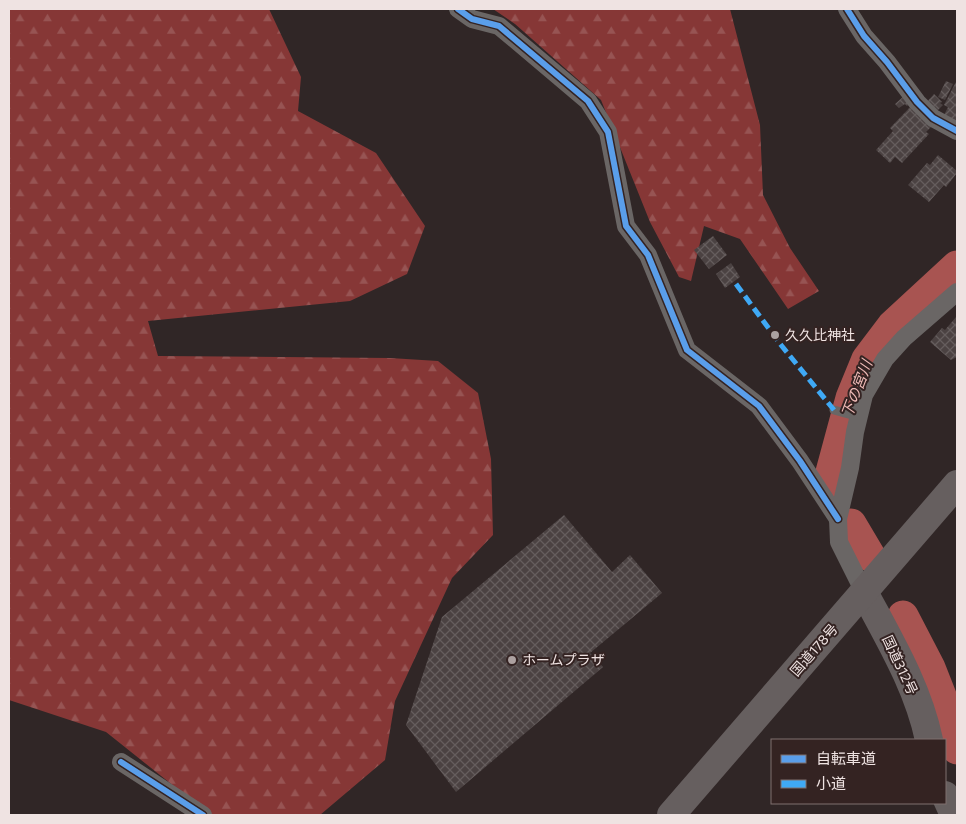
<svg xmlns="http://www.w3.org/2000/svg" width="966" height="824" font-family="Commissioner,'Noto Sans JP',sans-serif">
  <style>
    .forest { fill: url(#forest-firs) }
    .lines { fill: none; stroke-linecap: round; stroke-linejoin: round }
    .river { stroke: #a85451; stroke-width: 31 }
    .building { fill: url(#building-cross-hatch) }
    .service { stroke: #6a6665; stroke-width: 9 }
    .minor { stroke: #6a6665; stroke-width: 18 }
    .trunk { stroke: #665f5f; stroke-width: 28 }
    .quiet { stroke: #3fa9f5; stroke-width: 5; stroke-dasharray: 10 5; stroke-linecap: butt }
    .cycleway-casing { stroke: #342322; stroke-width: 9 }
    .cycleway { stroke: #5a9eea; stroke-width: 6 }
    .poi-dot { fill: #aca1a0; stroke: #342322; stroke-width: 2 }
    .labels { text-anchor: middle; stroke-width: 4; stroke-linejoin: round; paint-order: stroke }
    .poi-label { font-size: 14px; fill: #efe3e2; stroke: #342322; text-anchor: start }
    .street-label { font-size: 14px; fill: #efe3e2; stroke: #342322 }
    .water-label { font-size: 15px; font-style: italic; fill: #efbbb7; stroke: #342322 }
  </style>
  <defs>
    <pattern id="forest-firs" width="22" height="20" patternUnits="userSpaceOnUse" patternTransform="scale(1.25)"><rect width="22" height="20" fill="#863736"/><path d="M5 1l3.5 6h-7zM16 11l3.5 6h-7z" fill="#975453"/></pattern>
    <pattern id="building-cross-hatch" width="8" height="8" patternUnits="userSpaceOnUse" patternTransform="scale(1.25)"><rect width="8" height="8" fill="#4b4242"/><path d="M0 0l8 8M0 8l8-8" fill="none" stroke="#655d5d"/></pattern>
  </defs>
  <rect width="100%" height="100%" fill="#302626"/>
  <!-- forest -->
  <g class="forest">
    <polygon points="9,9 269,9 301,77 298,111 376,153 425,226 407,274 350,301 148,321 158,356 390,358 438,361 478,393 491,459 493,535 452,578 395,701 385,760 320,815 210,815 106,732 9,700"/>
    <polygon points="493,9 730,9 760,125 763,195 790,248 819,291 788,309 740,239 704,226 691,281 679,277 650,222 601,100 515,24"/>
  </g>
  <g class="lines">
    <!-- river -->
    <g class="river">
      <polyline points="830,485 831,472 851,398 867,359 892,326 957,266"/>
      <polyline points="851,524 870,556"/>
      <polyline points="903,616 930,668 943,701 957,749"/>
    </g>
  </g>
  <!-- building -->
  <g class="building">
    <polygon points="957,80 957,124 943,117 948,107 944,105"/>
    <polygon points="946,81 953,84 945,100 938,97"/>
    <polygon points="934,94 942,102 940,103 943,105 935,113 925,104"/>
    <polygon points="905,95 912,102 907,106 905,104 899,108 895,104"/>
    <polygon points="913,104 934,124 926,132 929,134 902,163 895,157 890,163 876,150 893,131 890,128"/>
    <polygon points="938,155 957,171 957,173 946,187 944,185 929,202 908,185 927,163 930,165"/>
    <polygon points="713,236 727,255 709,269 694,250"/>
    <polygon points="731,263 740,277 725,288 716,274"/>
    <polygon points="956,317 957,357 951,360 930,342 942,328 945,330"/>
    <polygon points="564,515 612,572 630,555 662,593 590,653 603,667 456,792 406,725 442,617"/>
  </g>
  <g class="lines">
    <!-- service -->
    <polyline class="service" points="834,410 859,417"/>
    <!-- minor -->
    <g class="minor">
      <polyline points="458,9 472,19 499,26 588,101 608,132 626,226 648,255 687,350 759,406 800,461 838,519"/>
      <polyline points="847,9 864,36 887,62 917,102 933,118 957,131"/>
      <polyline points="864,592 839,542 838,519 850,468 855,432 864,395 885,359 904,338 957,292"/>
      <polyline points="121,762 203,815"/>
    </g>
    <!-- trunk -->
    <g class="trunk">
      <path d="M864 592C889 639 918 687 929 740"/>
      <polyline points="945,795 954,815"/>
      <polyline points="671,815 957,484"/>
    </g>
    <!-- quiet -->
    <polyline class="quiet" points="736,284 781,345 834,410"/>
    <defs>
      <g id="cycleway">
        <polyline points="458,9 472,19 499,26 588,101 608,132 626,226 648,255 687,350 759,406 800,461 838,519"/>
        <polyline points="847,9 864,36 887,62 917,102 933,118 957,131"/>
        <polyline points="121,762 203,815"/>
      </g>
    </defs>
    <!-- cycleway casing -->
    <use href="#cycleway" class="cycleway-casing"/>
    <!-- cycleway -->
    <use href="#cycleway" class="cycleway"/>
  </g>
  <!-- markers -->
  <g class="poi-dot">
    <circle cx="775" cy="335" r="5"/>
    <circle cx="512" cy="660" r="5"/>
  </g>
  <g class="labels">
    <!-- poi labels -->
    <g class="poi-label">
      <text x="785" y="340">久久比神社</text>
      <text x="522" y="665">ホームプラザ</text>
    </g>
    <!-- street labels -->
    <g class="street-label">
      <text transform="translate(814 650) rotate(-49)" y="5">国道178号</text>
      <text transform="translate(900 665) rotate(65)" y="5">国道312号</text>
    </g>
    <!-- water labels -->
    <g class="water-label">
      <text transform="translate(857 389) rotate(-69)" y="5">下の宮川</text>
    </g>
  </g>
  <!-- border -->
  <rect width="966" height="824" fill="none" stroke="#efe3e2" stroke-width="20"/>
  <!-- legend -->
  <rect x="771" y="739" width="175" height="65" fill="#342322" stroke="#7f706f"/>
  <rect x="781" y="755" width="25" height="8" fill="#5a9eea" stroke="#7f706f"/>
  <text x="816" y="764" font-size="15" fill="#efe3e2">自転車道</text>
  <rect x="781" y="780" width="25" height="8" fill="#3fa9f5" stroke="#7f706f"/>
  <text x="816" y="789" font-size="15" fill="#efe3e2">小道</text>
</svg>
